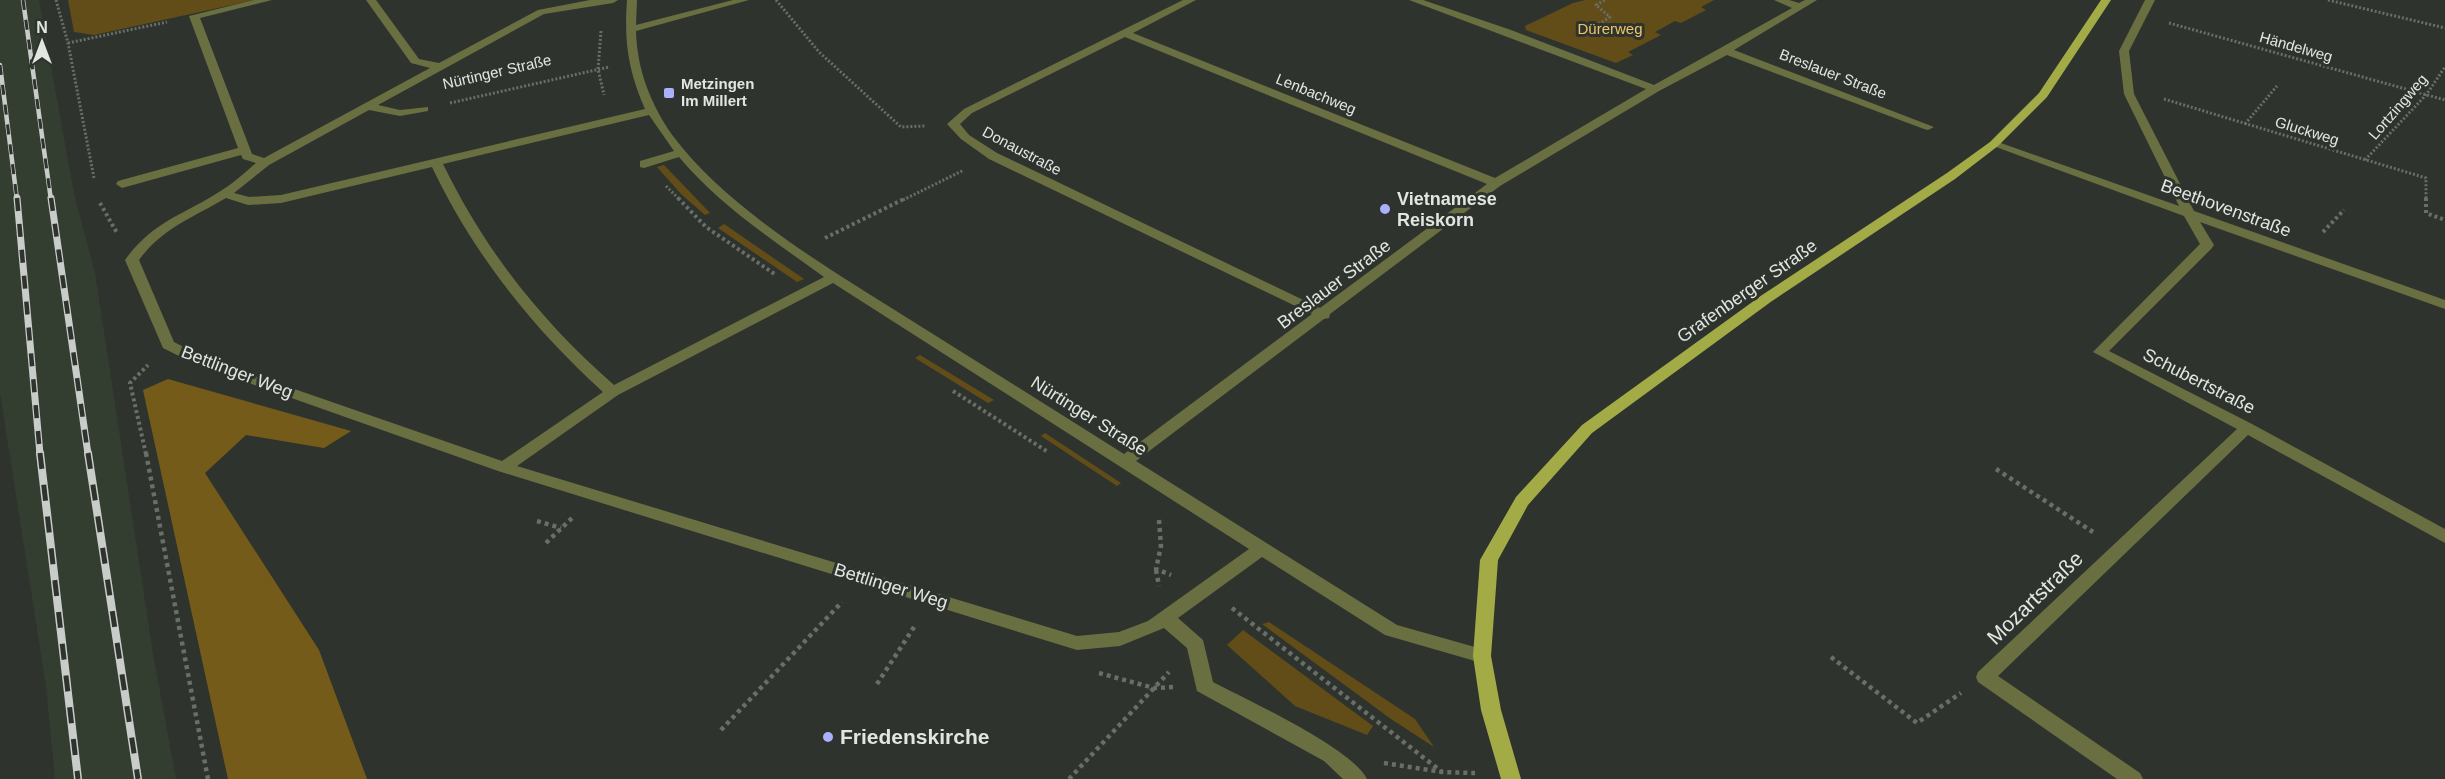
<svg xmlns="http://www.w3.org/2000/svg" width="2445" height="779" font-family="Arial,sans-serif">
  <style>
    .built { fill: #333e31 }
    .green { fill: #624d19 }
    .forest { fill: #755b1a }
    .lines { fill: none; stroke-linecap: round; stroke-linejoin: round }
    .path-far2 { stroke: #686e68; stroke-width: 3; stroke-dasharray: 2 2; stroke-linecap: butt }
    .path-far1 { stroke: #686e68; stroke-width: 4; stroke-dasharray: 3 3; stroke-linecap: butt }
    .path { stroke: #686e68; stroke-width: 4.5; stroke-dasharray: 4 4; stroke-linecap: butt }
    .minor { fill: #6a6f42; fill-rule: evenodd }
    .major { fill: #a3ab46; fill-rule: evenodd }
    .rail-far2-casing { stroke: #c9cdc9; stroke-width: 4.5 }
    .rail-far1-casing { stroke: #c9cdc9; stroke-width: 7 }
    .rail-casing { stroke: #c9cdc9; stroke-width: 8 }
    .rail-far2 { stroke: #2e342d; stroke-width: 3; stroke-dasharray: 10; stroke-linecap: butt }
    .rail-far1 { stroke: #2e342d; stroke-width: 4.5; stroke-dasharray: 13; stroke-linecap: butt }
    .rail { stroke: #2e342d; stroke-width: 5; stroke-dasharray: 16; stroke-linecap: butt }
    .poi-dot { fill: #aab0fb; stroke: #2e342d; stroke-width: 2 }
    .labels { text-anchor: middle; stroke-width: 6; stroke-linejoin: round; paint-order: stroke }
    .far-park-label { font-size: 15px; fill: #edc56c; stroke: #2e342d }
    .far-street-label { font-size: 15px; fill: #e2e6e2; stroke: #2e342d }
    .far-poi-label { font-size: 15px; font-weight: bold; fill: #e2e6e2; stroke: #2e342d; text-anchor: start }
    .poi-label { font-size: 18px; font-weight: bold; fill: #e2e6e2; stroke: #2e342d; text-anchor: start }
    .street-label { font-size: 18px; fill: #e2e6e2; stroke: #2e342d }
    .near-street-label { font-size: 21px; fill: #e2e6e2; stroke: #2e342d }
    .near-poi-label { font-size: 21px; font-weight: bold; fill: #e2e6e2; stroke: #2e342d; text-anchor: start }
  </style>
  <rect width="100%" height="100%" fill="#2e342d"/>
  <!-- built -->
  <polygon class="built" points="0,0 39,0 74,194 95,273 153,654 176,779 55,779 46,686 0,393"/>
  <!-- green -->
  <g class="green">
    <polygon points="68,0 255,0 94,35 74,32"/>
    <polygon points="1585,0 1714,0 1701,7 1706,10 1681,23 1675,21 1655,32 1661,35 1628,52 1633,55 1616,63 1526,30 1525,26 1573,3"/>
    <polygon points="664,165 710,213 705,215 681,194 657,167"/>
    <polygon points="724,224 804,279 797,282 718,228"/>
    <polygon points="920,355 994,400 988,403 915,358"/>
    <polygon points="1045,433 1121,483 1117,486 1041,436"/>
    <polygon points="1269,622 1415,719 1434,747 1391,719 1262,624"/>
    <polygon points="1243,630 1373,726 1367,735 1295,706 1227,645"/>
  </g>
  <!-- forest -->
  <polygon class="forest" points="168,379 351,431 324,448 246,435 205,473 319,650 367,779 228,779 143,390"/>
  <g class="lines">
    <!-- path-far2 -->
    <g class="path-far2">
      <polyline points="56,0 68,43 94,178"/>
      <polyline points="776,0 819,52 901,127 925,126"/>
      <polyline points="2328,0 2445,28"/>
      <polyline points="2169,23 2445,100"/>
      <polyline points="601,31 598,69 604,95"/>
      <polyline points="1585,33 1610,17 1596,5 1605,0"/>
      <polyline points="68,43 167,22"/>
      <polyline points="2164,99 2426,178 2426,200"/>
      <polyline points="450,103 609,67"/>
      <polyline points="2245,124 2277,86"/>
      <polyline points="2365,160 2426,95 2445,67"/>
      <polyline points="666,186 680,200"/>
      <polyline points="903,200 964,170"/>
    </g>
    <!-- path-far1 -->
    <g class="path-far1">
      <polyline points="678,198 706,227 776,275"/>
      <polyline points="2426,198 2426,213 2445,220"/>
      <polyline points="100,203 117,233"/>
      <polyline points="2323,232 2344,210"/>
      <polyline points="825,238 906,198"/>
      <polyline points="953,391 1048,452"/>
      <polyline points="146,454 130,383 148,365"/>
    </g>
    <!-- path -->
    <g class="path">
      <polyline points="146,453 208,779"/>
      <polyline points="1996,469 2093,532"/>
      <polyline points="1159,520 1161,546 1156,569 1171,575"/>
      <polyline points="537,521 561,528"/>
      <polyline points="546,543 573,517"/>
      <polyline points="1156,570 1159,586"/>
      <polyline points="1232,608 1442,772"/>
      <polyline points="1831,657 1917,723 1961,693"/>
      <polyline points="1099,673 1154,688 1173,687"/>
      <polyline points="877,684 916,624"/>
      <polyline points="721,730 842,602"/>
      <polyline points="1384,763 1442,772 1475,773"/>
      <polyline points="1069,779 1169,672"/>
    </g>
    <!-- minor -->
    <g class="minor">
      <path d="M254 0H272L200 18 252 154 264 158 430 68 411 63 366 0H376L419 59 439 63 538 10 590 0H618L613 3 544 14 378 105 400 110 428 107V111L400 116 369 110 269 165 234 193 249 197 281 195 645 109C628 70 624 42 627 0H637L636 25 733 0H749L636 31C637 70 651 105 673 136 727 208 826 267 901 314 976 361 1050 407 1124 454L1312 314 989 159 961 139 947 124 964 109 1183 0H1196L1133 33 1495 178 1646 89 1409 0H1423L1511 30 1654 85 1792 8 1774 0H1789L1799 3 1805 0H1817L1734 50 1934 127 1928 130 1924 129 1727 55 1659 91 1500 186 1330 314 1329 318 1324 319 1136 461 1397 625 1489 651 1491 656 1489 661 1482 663 1385 635 1262 557 1178 618 1203 640 1213 682C1247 700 1352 748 1367 779H1343L1324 761 1197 691 1187 648 1164 628 1120 646 1077 650 498 471 195 364 163 348 125 260C152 222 183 215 219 192 233 184 244 173 256 163L243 159 241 155 122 188 116 184 118 181 238 148 189 16ZM1125 37 1487 184 1320 308 997 153 969 135 960 124 972 113ZM649 115 674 151 640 161V167L644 168 679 157C719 205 773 240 824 277L614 385C541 321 486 252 443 164ZM432 167C474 255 532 327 603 392L502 461 205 358 174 342 139 260C161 229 194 217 226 198L248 205 281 203ZM833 283 1249 549 1148 621 1119 632 1077 636 517 466 618 395Z"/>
      <polygon points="2145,0 2155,0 2129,51 2134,94 2194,211 2445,300 2445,309 2200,222 2214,245 2212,248 2109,351 2252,424 2445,529 2445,543 2248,435 1998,676 2140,773 2143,779 2117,779 1978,682 1976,677 1978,672 2237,429 2093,352 2200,244 2184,216 1988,144 1990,142 1998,142 2179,206 2124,94 2119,51"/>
    </g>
    <!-- major -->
    <polygon class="major" points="2101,0 2111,0 2047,97 1998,146 1955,179 1772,301 1592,433 1528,505 1498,560 1491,656 1501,710 1521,779 1501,779 1481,710 1473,656 1480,560 1516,497 1582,425 1762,295 1947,173 1990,142 2039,93"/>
    <defs>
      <g id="rail-far2">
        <polyline points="23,0 51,200"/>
        <polyline points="0,65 17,200"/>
      </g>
      <g id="rail-far1">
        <polyline points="17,198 40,454"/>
        <polyline points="51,198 88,454"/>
      </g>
      <g id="rail">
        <polyline points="40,453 78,779"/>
        <polyline points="88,453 138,779"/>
      </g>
    </defs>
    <!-- rail-far2 casing -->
    <use href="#rail-far2" class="rail-far2-casing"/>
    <!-- rail-far1 casing -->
    <use href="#rail-far1" class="rail-far1-casing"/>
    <!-- rail casing -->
    <use href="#rail" class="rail-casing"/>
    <!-- rail-far2 -->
    <use href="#rail-far2" class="rail-far2"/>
    <!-- rail-far1 -->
    <use href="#rail-far1" class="rail-far1"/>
    <!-- rail -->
    <use href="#rail" class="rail"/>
  </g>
  <!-- markers -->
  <g class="poi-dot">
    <rect x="663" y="87" width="12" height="12" rx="3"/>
    <circle cx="1385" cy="209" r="6"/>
    <circle cx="828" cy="737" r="6"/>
  </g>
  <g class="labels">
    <!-- far-park labels -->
    <g class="far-park-label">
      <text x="1610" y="34">Dürerweg</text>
    </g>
    <!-- far-street labels -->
    <g class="far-street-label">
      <text transform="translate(2296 47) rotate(16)" y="5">Händelweg</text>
      <text transform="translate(497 72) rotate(-13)" y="5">Nürtinger Straße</text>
      <text transform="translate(1833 74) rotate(21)" y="5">Breslauer Straße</text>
      <text transform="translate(1316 94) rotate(22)" y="5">Lenbachweg</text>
      <text transform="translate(2398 107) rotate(-49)" y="5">Lortzingweg</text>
      <text transform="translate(2307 131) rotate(17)" y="5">Gluckweg</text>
      <text transform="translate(1022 151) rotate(28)" y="5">Donaustraße</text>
    </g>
    <!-- far-poi labels -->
    <g class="far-poi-label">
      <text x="681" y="89">Metzingen<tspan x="681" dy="17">Im Millert</tspan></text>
    </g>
    <!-- poi labels -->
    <g class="poi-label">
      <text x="1397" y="205">Vietnamese<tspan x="1397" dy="21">Reiskorn</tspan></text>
    </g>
    <!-- street labels -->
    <g class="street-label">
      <text transform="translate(2226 208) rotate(20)" y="6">Beethovenstraße</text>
      <text transform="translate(1334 284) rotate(-37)" y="6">Breslauer Straße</text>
      <text transform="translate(1747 291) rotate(-35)" y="6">Grafenberger Straße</text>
      <text transform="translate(237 372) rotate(21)" y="6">Bettlinger Weg</text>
      <text transform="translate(2199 381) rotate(27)" y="6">Schubertstraße</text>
      <text transform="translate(1089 416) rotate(32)" y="6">Nürtinger Straße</text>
      <text transform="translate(891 586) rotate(17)" y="6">Bettlinger Weg</text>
    </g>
    <!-- near-street labels -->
    <g class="near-street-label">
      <text transform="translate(2035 598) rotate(-44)" y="7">Mozartstraße</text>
    </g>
    <!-- near-poi labels -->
    <g class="near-poi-label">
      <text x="840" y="744">Friedenskirche</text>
    </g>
  </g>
  <!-- north arrow -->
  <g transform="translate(42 42)" stroke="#2e342d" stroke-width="4.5" paint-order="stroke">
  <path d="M0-4.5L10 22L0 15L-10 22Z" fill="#e2e6e2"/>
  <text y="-9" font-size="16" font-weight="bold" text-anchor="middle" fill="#e2e6e2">N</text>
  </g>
</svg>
